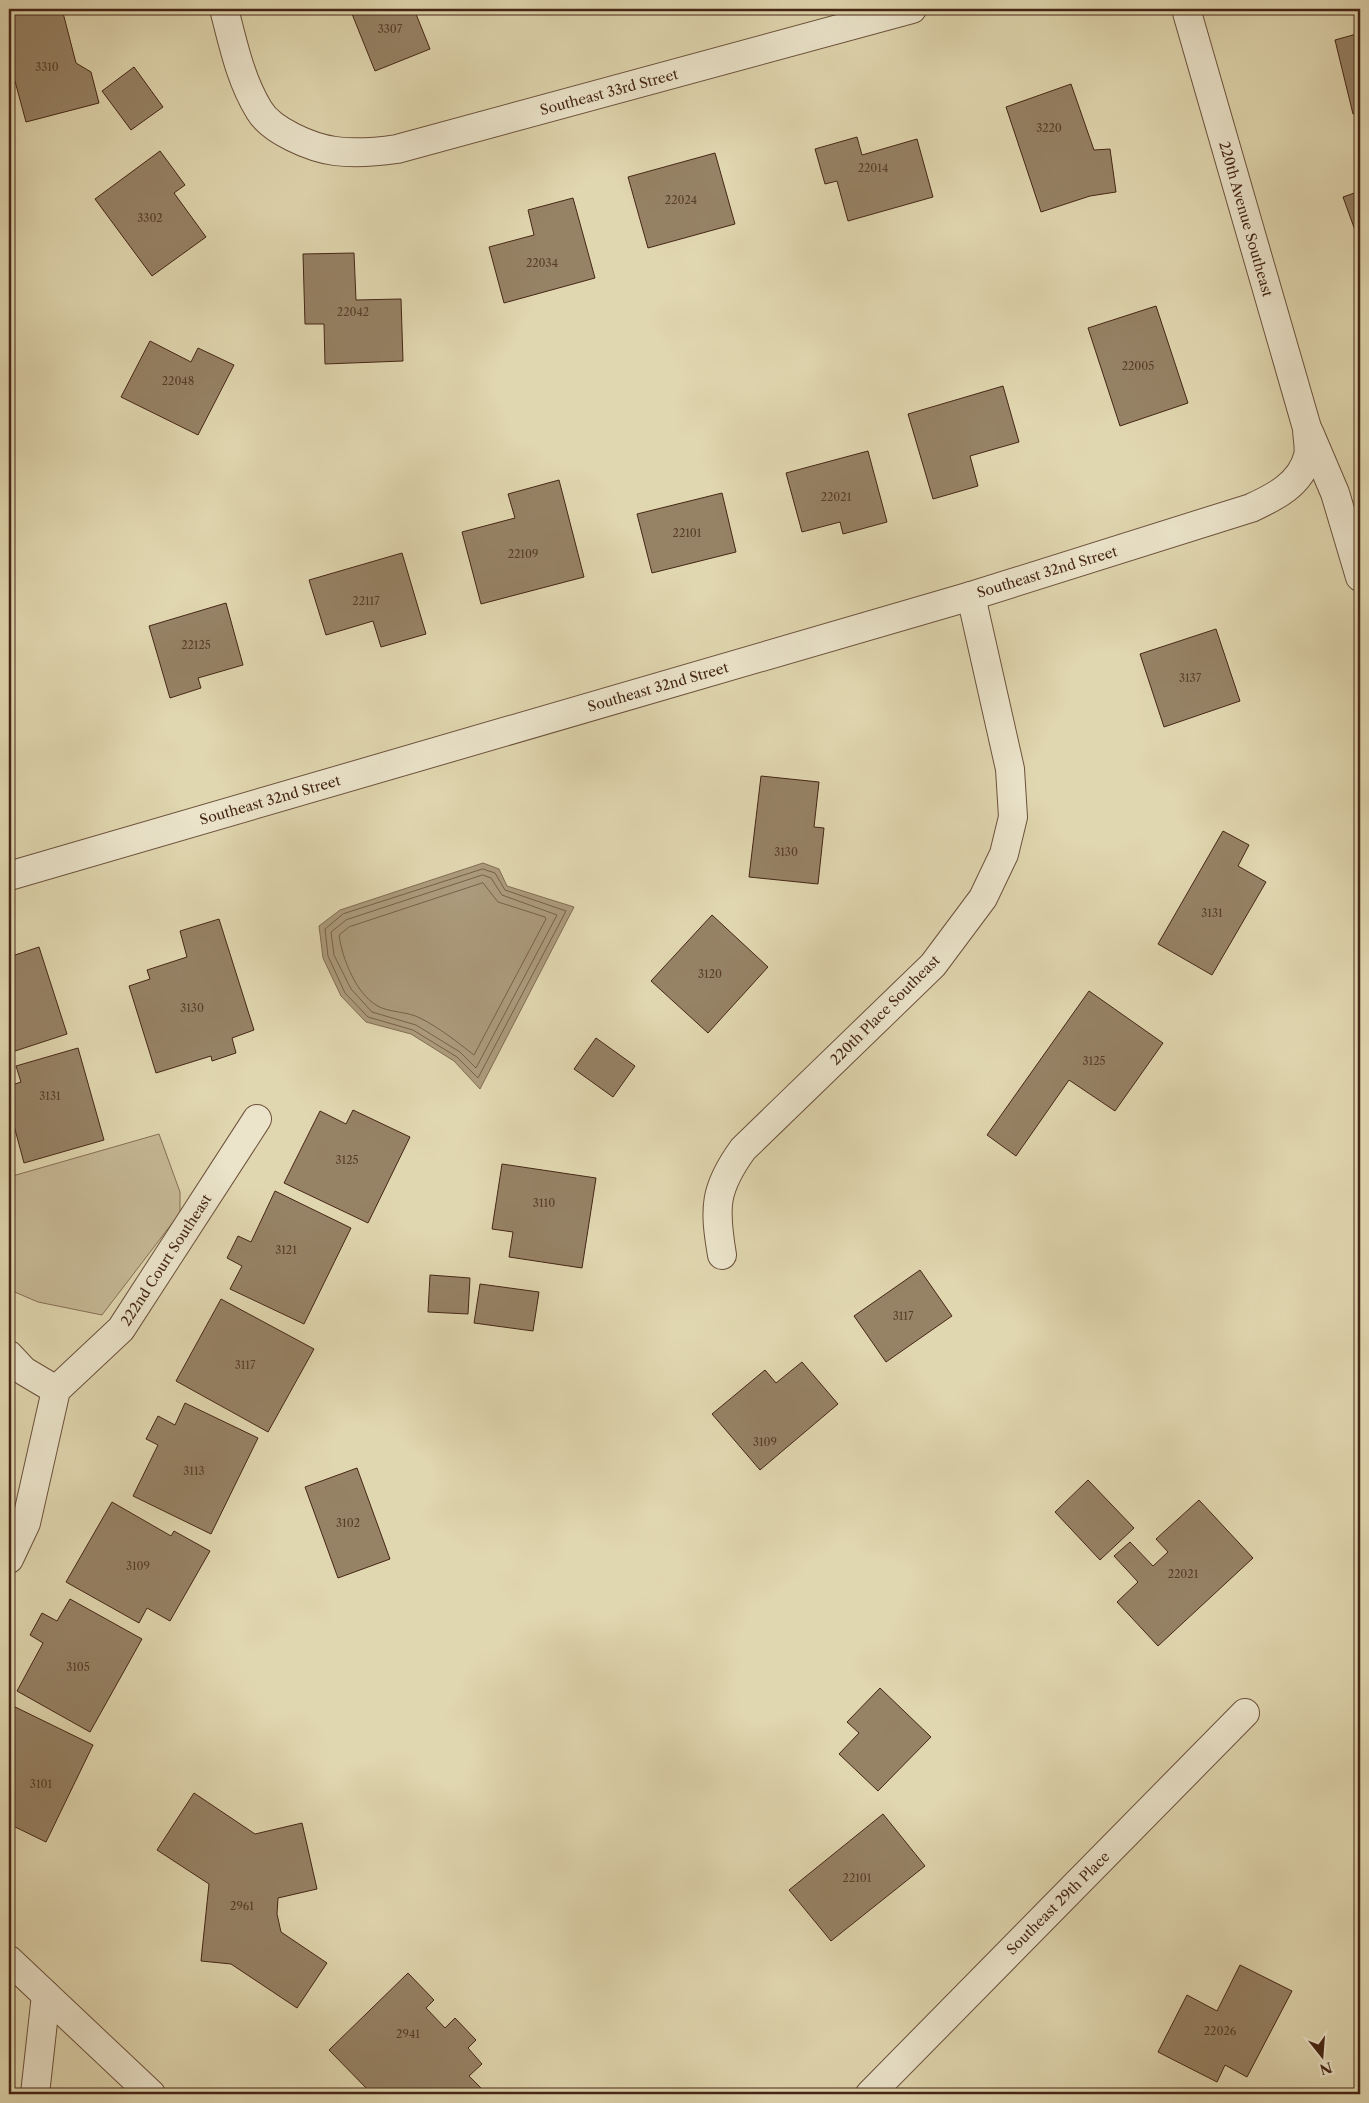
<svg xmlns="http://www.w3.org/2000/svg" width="1369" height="2103" font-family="'Libre Caslon Text',serif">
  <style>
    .green { fill: #c6b895; stroke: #866f55 }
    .water { fill: #ab9a7b; stroke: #826c52 }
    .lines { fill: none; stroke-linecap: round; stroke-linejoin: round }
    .shore { stroke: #786048; stroke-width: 1 }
    .building { fill: #968265; stroke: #452615 }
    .minor-casing { stroke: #6c523c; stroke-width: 30 }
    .minor { stroke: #ebe4cb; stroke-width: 28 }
    .labels { text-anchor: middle; stroke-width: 5; stroke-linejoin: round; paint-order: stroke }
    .number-label { font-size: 11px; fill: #593d29 }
    .street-label { font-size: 14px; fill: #452615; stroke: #ebe4cb }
  </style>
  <rect width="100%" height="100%" fill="#e0d6af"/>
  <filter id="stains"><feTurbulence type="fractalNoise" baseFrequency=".004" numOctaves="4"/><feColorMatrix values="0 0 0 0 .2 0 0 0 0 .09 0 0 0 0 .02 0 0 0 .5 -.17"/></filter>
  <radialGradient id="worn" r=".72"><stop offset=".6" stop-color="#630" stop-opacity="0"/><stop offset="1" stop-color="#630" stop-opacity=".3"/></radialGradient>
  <!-- green -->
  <polygon class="green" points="159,1134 180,1192 180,1213 102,1315 38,1302 10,1290 9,1177"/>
  <!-- water -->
  <polygon class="water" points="483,863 499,869 507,886 574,907 480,1089 454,1061 411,1034 366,1022 341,996 323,958 319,926 340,910"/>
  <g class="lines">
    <!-- shore -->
    <g class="shore">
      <polygon points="483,869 495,873 505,890 566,911 478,1078 457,1057 413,1030 368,1017 345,993 328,956 325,929 343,914"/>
      <polygon points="483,875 491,878 502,895 557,915 476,1068 460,1052 416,1025 372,1012 351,989 334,955 331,932 346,920"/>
      <path d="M483 883 498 902 545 917 546 919 474 1055C457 1042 440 1028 420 1018 407 1011 388 1013 376 1005 356 993 342 958 339 935L349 927Z"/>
    </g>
  </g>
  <!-- building -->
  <g class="building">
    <polygon points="25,9 62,9 76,63 91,72 99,103 26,122 9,59 9,13"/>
    <polygon points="350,9 414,9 430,49 375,71"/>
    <polygon points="1360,33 1360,112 1353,114 1335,40"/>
    <polygon points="134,67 163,107 131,130 102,91"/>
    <polygon points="1071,84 1094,150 1110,149 1116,192 1090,196 1041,212 1006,107"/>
    <polygon points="857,137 862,155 917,139 933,197 848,221 837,181 825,184 815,149"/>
    <polygon points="160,151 185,185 174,193 206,237 152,276 95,199"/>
    <polygon points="715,153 735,224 648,248 628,177"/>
    <polygon points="1360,191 1360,244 1343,197"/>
    <polygon points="573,198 595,278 504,303 489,247 534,235 528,210"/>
    <polygon points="354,253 356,300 401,299 403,361 325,364 324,324 305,324 303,254"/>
    <polygon points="1156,306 1188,403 1120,426 1088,328"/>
    <polygon points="150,341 191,362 198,348 234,365 198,435 121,397"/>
    <polygon points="1003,386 1019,442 970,456 978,486 933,499 908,414"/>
    <polygon points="868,451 887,522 843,534 840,522 802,532 786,473"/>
    <polygon points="559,480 584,577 481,604 462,532 515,518 508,494"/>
    <polygon points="722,493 736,552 652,573 637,514"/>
    <polygon points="402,553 426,634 381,647 373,621 326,635 309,580"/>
    <polygon points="226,603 243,665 198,678 201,688 170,698 149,626"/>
    <polygon points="1216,629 1240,701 1164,727 1140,654"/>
    <polygon points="761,776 819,782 814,827 824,828 818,884 749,877"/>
    <polygon points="1223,831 1249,845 1238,866 1266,882 1212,975 1158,944"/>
    <polygon points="712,915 768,967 708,1033 651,981"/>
    <polygon points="219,919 254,1030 232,1038 236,1053 212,1061 211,1056 156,1073 129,986 150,979 147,970 187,957 180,931"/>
    <polygon points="39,947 67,1034 9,1053 9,957"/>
    <polygon points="1089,991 1163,1043 1115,1111 1069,1080 1016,1156 987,1135"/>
    <polygon points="596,1038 635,1066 613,1097 574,1069"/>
    <polygon points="78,1048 104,1140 24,1163 9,1107 9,1086 21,1082 16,1066"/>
    <polygon points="353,1110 410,1137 368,1223 284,1183 320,1111 346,1124"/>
    <polygon points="502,1164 596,1178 582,1268 509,1257 513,1232 492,1229"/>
    <polygon points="275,1191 351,1228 304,1324 230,1289 242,1266 227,1258 238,1236 251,1242"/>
    <polygon points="920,1270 952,1316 886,1362 854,1316"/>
    <polygon points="430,1275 470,1278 468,1314 428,1312"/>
    <polygon points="480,1284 539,1292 533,1331 474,1323"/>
    <polygon points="221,1299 314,1349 268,1432 176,1381"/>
    <polygon points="802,1362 838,1404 760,1470 712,1414 765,1370 776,1383"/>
    <polygon points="185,1403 258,1438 211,1534 133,1496 158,1445 146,1439 158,1416 175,1425"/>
    <polygon points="357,1468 390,1559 338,1578 305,1487"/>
    <polygon points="1088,1480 1134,1528 1100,1560 1055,1512"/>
    <polygon points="1199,1500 1253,1558 1158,1646 1117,1602 1138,1582 1114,1556 1130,1542 1153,1566 1168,1552 1156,1539"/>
    <polygon points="112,1502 171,1536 174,1531 210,1551 170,1621 147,1608 139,1623 66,1582"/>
    <polygon points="70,1599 142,1639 90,1732 17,1691 43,1643 30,1635 42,1613 57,1621"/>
    <polygon points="880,1688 931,1737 878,1791 839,1754 859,1733 847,1722"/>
    <polygon points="9,1704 93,1745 46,1842 9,1824"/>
    <polygon points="194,1793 255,1834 302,1823 317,1889 278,1898 277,1914 281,1932 327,1963 297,2008 231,1964 201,1961 209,1884 157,1850"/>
    <polygon points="883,1814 925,1866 831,1941 789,1890"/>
    <polygon points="1240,1965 1292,1991 1247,2077 1225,2065 1217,2082 1158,2052 1187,1995 1217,2011"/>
    <polygon points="408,1973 434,2000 426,2008 445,2028 455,2018 476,2040 468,2048 482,2064 469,2076 487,2094 372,2094 329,2050"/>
  </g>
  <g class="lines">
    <defs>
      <g id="minor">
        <path d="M224 9C233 43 240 79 259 110 271 131 312 148 335 151 356 154 376 152 397 149L912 9"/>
        <polyline points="1309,432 1335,493 1360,577"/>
        <path d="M9 876 971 596 1251 508C1275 497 1301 484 1308 456 1310 448 1307 437 1307 428L1186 9"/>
        <path d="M722 1255C714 1208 714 1189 743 1149L933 965 983 898 1004 854 1013 817 1010 769 971 596"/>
        <polyline points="9,1355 24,1371 56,1390"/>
        <polyline points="9,1559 26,1523 56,1390 121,1329 257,1119"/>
        <polyline points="9,1960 151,2094"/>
        <polyline points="35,2094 46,1995"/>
        <polyline points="870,2094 1245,1713"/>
      </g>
    </defs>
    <!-- minor casing -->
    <use href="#minor" class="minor-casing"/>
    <!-- minor -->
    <use href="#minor" class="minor"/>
  </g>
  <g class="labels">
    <!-- number labels -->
    <g class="number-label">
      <text x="390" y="33">3307</text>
      <text x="47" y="71">3310</text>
      <text x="1049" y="132">3220</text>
      <text x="873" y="172">22014</text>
      <text x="681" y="204">22024</text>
      <text x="150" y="222">3302</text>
      <text x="542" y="267">22034</text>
      <text x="353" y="316">22042</text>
      <text x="1138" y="370">22005</text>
      <text x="178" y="385">22048</text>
      <text x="836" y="501">22021</text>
      <text x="687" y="537">22101</text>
      <text x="523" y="558">22109</text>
      <text x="366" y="605">22117</text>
      <text x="196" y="649">22125</text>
      <text x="1190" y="682">3137</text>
      <text x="786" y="856">3130</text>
      <text x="1212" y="917">3131</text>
      <text x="710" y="978">3120</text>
      <text x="192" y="1012">3130</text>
      <text x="1094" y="1065">3125</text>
      <text x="50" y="1100">3131</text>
      <text x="347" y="1164">3125</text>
      <text x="544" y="1207">3110</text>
      <text x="286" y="1254">3121</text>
      <text x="903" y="1320">3117</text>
      <text x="245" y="1369">3117</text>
      <text x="765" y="1446">3109</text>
      <text x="194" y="1475">3113</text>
      <text x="348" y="1527">3102</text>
      <text x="138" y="1570">3109</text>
      <text x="1183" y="1578">22021</text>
      <text x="78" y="1671">3105</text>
      <text x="41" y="1788">3101</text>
      <text x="857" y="1882">22101</text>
      <text x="242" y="1910">2961</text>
      <text x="1220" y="2035">22026</text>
      <text x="408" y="2038">2941</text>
    </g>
    <!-- street labels -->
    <g class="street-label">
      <text transform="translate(609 92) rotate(-15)" y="5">Southeast 33rd Street</text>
      <text transform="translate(1246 219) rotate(74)" y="5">220th Avenue Southeast</text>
      <text transform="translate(1047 572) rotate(-17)" y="5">Southeast 32nd Street</text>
      <text transform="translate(658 687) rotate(-16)" y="5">Southeast 32nd Street</text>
      <text transform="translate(270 800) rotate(-16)" y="5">Southeast 32nd Street</text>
      <text transform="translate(885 1010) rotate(-45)" y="5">220th Place Southeast</text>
      <text transform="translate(166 1260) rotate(-57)" y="5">222nd Court Southeast</text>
      <text transform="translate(1058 1903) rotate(-45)" y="5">Southeast 29th Place</text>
    </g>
  </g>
  <!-- margin -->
  <rect width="1369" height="2103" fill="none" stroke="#e0d6af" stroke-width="30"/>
  <rect x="10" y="10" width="1349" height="2083" fill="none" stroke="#452615" stroke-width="2.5"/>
  <rect x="15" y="15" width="1339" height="2073" fill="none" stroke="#452615"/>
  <!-- north arrow -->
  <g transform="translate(1322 2056) rotate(163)" stroke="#ebe4cb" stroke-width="4" paint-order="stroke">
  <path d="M0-4L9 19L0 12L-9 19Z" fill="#452615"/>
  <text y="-8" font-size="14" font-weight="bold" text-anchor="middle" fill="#452615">N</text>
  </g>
  <rect width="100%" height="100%" filter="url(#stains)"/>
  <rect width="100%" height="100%" fill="url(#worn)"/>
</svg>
